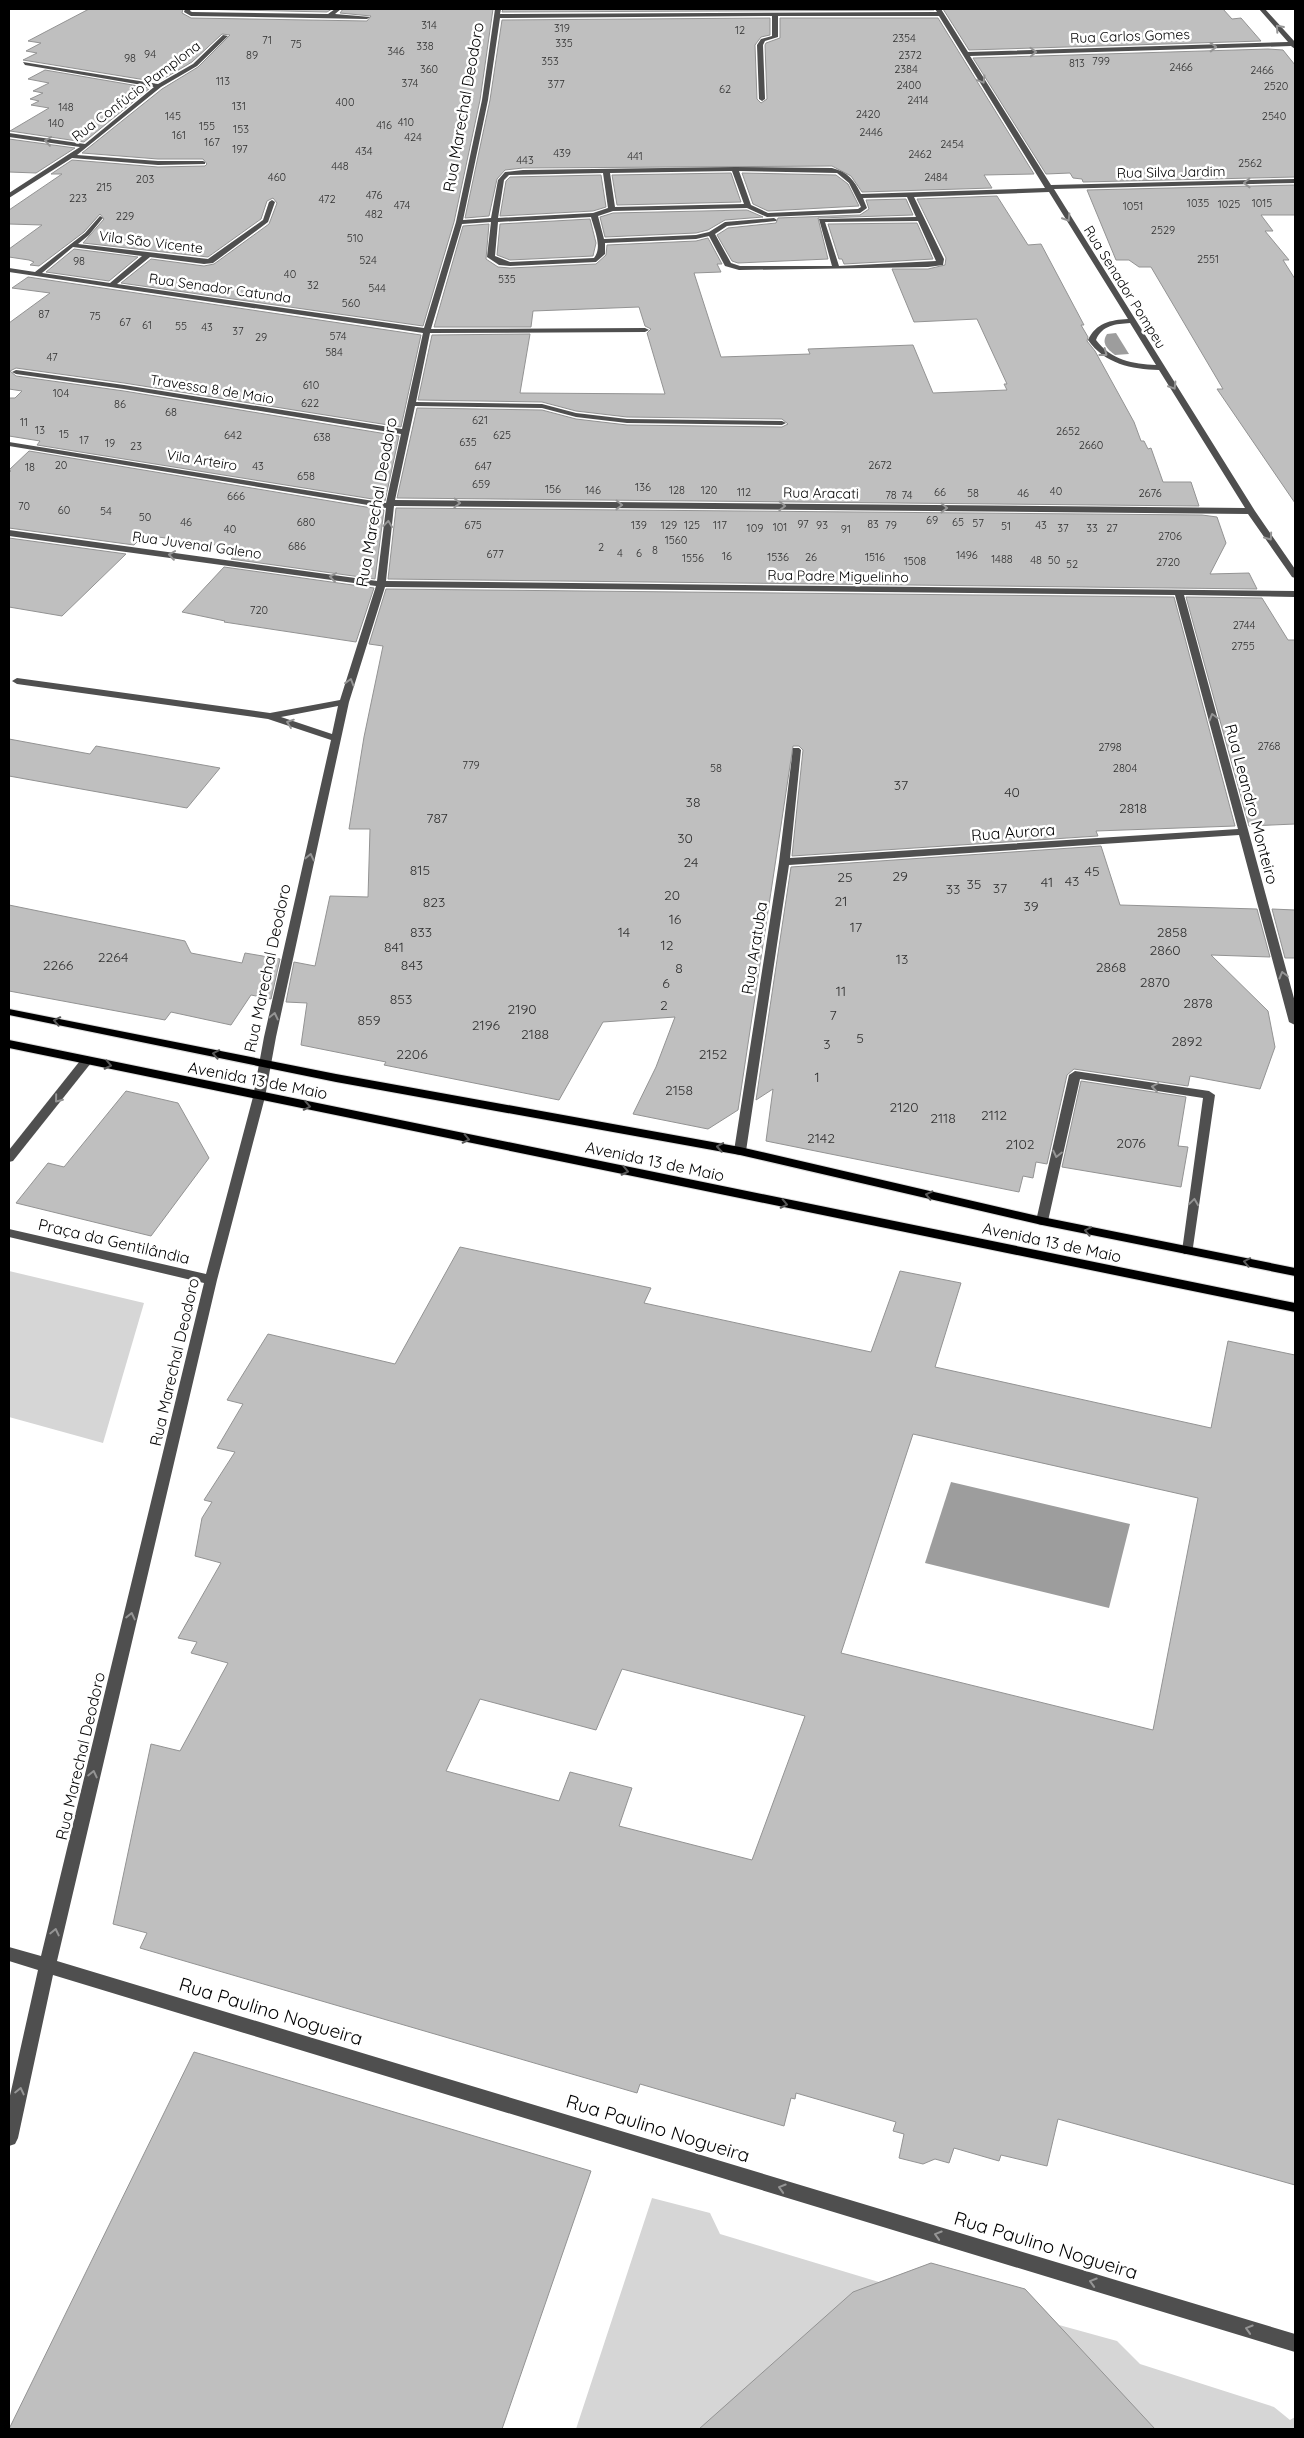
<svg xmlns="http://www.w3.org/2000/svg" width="1304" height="2438" font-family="Quicksand,sans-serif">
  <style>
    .green { fill: #d6d6d6 }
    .water { fill: #9d9d9d }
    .building { fill: #bfbfbf; stroke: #939393; fill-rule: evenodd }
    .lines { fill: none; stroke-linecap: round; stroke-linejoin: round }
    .major-casing { stroke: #dbdbdb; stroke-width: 2 }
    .minor { fill: #4f4f4f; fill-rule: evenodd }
    .major { fill: #000; fill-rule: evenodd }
    .oneway { stroke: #959595 }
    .oneway2 { stroke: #595959 }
    .labels { text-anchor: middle; stroke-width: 5; stroke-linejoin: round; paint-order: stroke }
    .far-number-label { font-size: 11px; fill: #303030 }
    .far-street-label { font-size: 14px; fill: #000; stroke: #fff }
    .number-label { font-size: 14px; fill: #303030 }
    .street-label { font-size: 16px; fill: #000; stroke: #fff }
    .near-street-label { font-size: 19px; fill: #000; stroke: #fff }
  </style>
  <rect width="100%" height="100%" fill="#fff"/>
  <!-- green -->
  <g class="green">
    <polygon points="9,1271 144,1303 103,1443 9,1417"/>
    <polygon points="652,2198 710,2213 720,2234 879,2282 931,2263 1025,2289 1059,2325 1117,2341 1140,2364 1274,2407 1290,2420 1295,2417 1295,2429 576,2429"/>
  </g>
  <!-- water -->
  <g class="water">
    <path d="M1116 333 1129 354 1115 355C1107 349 1101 343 1107 334Z"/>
    <polygon points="951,1482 1130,1524 1109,1608 925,1563"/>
  </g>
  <!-- building -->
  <g class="building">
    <polygon points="89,9 183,9 182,13 191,18 367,21 371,16 340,13 343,9 493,9 480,100 454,222 423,326 121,283 151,259 204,266 214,264 269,224 277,203 273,198 267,201 261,219 208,257 83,243 104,219 100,214 84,232 39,266 30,265 34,262 29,260 9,257 9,249 42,225 9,224 9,210 62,174 51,174 72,160 158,167 205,166 207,164 203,159 158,159 82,153 162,89 198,67 230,35 222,34 192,62 158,82 23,60 37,53 26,51 41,43 28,41"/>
    <polygon points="193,9 332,9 327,12"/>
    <polygon points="503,9 933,9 934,10 502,12"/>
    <polygon points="943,9 1223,9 1232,19 1241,18 1261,41 969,50"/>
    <polygon points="770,18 770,35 761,37 755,45 757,99 761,103 767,99 765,45 766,43 780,38 780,18 938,18 1034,174 984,175 992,188 862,192 851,176 832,166 523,168 505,170 497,179 489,216 465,218 490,100 502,20"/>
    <polygon points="1268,49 1283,50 1295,65 1295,177 1083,182 1082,179 1073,178 1070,173 1046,174 973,58"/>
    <polygon points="45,70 150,88 84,142 10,131 49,108 31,105 39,101 30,99 43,93 33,91 49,83 28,79"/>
    <polygon points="9,139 75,148 36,173 9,172"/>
    <polygon points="731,173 741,202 617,205 612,175"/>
    <polygon points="742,173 836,175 848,184 859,206 768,211 753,204"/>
    <polygon points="601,175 606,207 593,211 500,216 506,181 510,177"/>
    <polygon points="1295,185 1295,215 1261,215 1273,231 1265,231 1289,260 1283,260 1295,279 1295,503 1217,389 1223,389 1151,267 1139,267 1129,260 1116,260 1087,190"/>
    <polygon points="997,196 1028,245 1041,244 1084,325 1081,325 1088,337 1087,341 1095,351 1134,422 1141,441 1144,441 1148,449 1151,448 1163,482 1191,482 1199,506 397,498 417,408 542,410 576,419 627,425 782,427 788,424 782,419 627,417 576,411 542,402 418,400 432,335 530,334 520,393 665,394 647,333 651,329 645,326 639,307 533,311 531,327 434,327 463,226 489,224 486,259 498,267 510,268 596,264 606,255 607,245 696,241 708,238 722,264 717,264 721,272 694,273 721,357 810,354 808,349 913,345 933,393 1007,390 1004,384 1007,384 977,319 914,322 892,269 928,269 945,265 946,258 917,199"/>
    <polygon points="906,199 913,215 818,218 828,259 738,263 732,261 717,235 728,228 776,223 778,218 860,215 869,209 866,200"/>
    <polygon points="747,210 763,217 725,220 708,230 696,233 605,237 600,217 613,213"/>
    <polygon points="590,219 596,243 593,256 510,260 497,255 500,224"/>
    <polygon points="917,223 933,259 844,264 842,259 839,259 828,224"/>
    <polygon points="74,249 138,257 109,281 46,272"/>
    <polygon points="28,277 421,335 401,427 124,383 16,368 10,371 16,376 124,391 399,436 385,501 37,445 40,441 9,436 9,398 15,398 22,391 9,389 9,323 50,293 12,288"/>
    <polygon points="29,451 384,510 375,579 231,559 236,554 232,553 237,548 144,535 134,545 9,528 9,472 11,471 9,470"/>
    <polygon points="396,508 1202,515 1217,517 1226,543 1210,574 1249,573 1257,589 388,579"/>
    <polygon points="9,538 126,554 62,616 9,607"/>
    <polygon points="224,567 374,588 356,642 224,622 225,621 182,612"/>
    <polygon points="386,589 1174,597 1235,826 1096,831 1098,836 792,856 803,750 799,746 793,746 738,1110 708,1129 633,1114 656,1067 675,1017 603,1022 559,1100 384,1065 386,1062 301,1045 307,1003 286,1002 294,962 315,966 330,896 368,897 370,829 349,829 364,737 383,646 369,644"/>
    <polygon points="1186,597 1262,598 1288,640 1295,640 1295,824 1249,826"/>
    <polygon points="9,739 90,754 96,746 220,768 187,808 9,776"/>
    <polygon points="1101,846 1120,905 1257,909 1270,957 1211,955 1268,1011 1275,1047 1260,1089 1190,1076 1188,1086 1074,1069 1067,1075 1047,1164 1036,1162 1033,1178 1023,1176 1019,1192 766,1141 773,1089 756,1100 791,867"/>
    <polygon points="9,905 185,941 191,953 242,963 245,953 280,959 271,999 251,995 231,1025 171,1012 165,1020 9,991"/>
    <polygon points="1272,909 1295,910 1295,958 1285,958"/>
    <polygon points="1081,1081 1186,1097 1178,1146 1188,1147 1181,1187 1062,1167"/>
    <polygon points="126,1091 178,1103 209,1158 151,1236 16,1203 48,1163 64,1167"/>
    <path d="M460 1247 651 1288 644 1303 871 1352 900 1271 961 1283 935 1367 1211 1428 1228 1341 1295 1355V2185L1058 2119 1047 2166 1001 2155 999 2161 954 2148 949 2163 935 2159 923 2164 899 2158 904 2134 893 2131 896 2122 796 2093 795 2099 791 2098 784 2126 640 2084 637 2093 140 1948 147 1933 113 1924 151 1744 180 1751 228 1663 191 1653 197 1642 178 1638 221 1563 195 1556 202 1518 212 1502 204 1500 235 1452 217 1448 243 1404 227 1400 268 1334 395 1364ZM913 1434 1198 1498 1153 1730 841 1653ZM622 1669 805 1716 752 1860 619 1826 632 1788 570 1772 559 1801 446 1771 480 1699 596 1730Z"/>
    <polygon points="194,2052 591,2171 502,2429 9,2429"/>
    <polygon points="931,2263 1025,2289 1155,2429 699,2429 853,2292"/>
  </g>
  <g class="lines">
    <defs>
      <g id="major">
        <polygon points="9,1009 336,1074 740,1147 1042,1217 1295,1268 1295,1276 1042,1225 740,1155 336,1082 9,1015"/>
        <polygon points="9,1040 1295,1303 1295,1312 9,1048"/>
      </g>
    </defs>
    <!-- major casing -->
    <use href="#major" class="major-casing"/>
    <!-- minor -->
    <g class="minor">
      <polygon points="185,9 191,9 190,11 192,12 328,14 335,9 341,9 335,14 370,17 367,19 191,16 184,12"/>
      <path d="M495 9H501L500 14 937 12 935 9H941L968 52 1288 42 1259 9H1265L1295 42V49L1291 46 970 56 1051 185 1295 179V183L1054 189 1255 511 1295 569V578L1292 577 1248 514 394 506 386 581 1295 591V597L1184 595 1295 1002V1025L1289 1022 1239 835 789 865 746 1151 740 1155 736 1154 734 1151 779 862 793 748H799L801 750 790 858 1238 829 1175 595 385 587 349 702 276 1037 265 1097 217 1280 57 1961 1295 2334V2352L53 1975 18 2138 15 2144 9 2146V2100L38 1970 9 1961V1947L41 1956 204 1283 9 1237V1229L206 1274 253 1097 264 1037 331 740 268 719 17 684 12 681 17 678 270 713 340 700 376 586 9 536V530L377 581 386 508 9 446V442L386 503 401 434 124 389 16 374 12 372 16 370 124 385 402 429 423 333 9 272V268L35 272 85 233 100 216 103 218 102 219 89 235 78 244 208 259 263 220 269 202 272 200 275 202 268 222 213 263 204 264 150 257 117 284 424 328 456 222 482 100ZM772 16V36L761 39 757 45 759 99 762 101 765 99 763 45 765 41 778 37V16H939L1045 188 861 194C854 180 848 172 832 168L735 167 523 170 505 172 498 180 491 218 463 220 488 100 500 18ZM732 171 744 204 615 207 610 173ZM739 171 837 173 849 183 861 207 858 209 768 213 751 205ZM603 173 608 208 593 213 498 218 504 180 509 175ZM1049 192 1128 319C1110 320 1096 323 1088 340 1105 364 1131 369 1159 370L1245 508 395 500 415 406 542 408 576 417 627 423 782 425 786 423 782 421 627 419 576 413 542 404 416 402 430 333 645 332 649 330 645 328 431 329 462 224 491 222 487 257 499 265 510 266 596 262 605 254V243L696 239 709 236 725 266 739 270 928 267 943 265 944 259 914 197ZM907 197 916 217 819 219 832 266H740L731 263 715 234 727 226 776 221 777 220 774 218 725 222 709 232 696 235 604 239 598 216 613 211 747 208 767 217 860 213 867 208 863 198ZM591 217C594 229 603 247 594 258L510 262 495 256 498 222ZM918 221 936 261 839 266 825 222ZM73 247 142 256 110 283 42 273ZM1130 323 1156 365C1133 364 1111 360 1096 340 1102 325 1116 324 1130 323ZM338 706 332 734 281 717Z"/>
      <polygon points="223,35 228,36 197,66 161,87 77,155 158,161 203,161 205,162 205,164 158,165 72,158 9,198 9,193 80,147 9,137 9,133 85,144 154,87 25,65 23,62 158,84 193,64"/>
      <polygon points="87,1056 93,1060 91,1063 13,1161 9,1162 9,1150 83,1057"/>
      <polygon points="1075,1071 1209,1091 1215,1095 1192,1254 1184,1254 1182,1251 1203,1098 1080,1079 1048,1221 1042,1225 1038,1224 1036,1221 1069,1075"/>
    </g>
    <!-- major -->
    <use href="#major" class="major"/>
  </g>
  <!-- one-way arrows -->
  <defs><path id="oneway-chevron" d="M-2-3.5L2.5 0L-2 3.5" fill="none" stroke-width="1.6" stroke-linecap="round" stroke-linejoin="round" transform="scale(1.25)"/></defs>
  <g class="oneway">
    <use href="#oneway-chevron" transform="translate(1279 28) rotate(-131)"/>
    <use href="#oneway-chevron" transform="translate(1213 47) rotate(-2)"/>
    <use href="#oneway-chevron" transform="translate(1033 52) rotate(-2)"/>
    <use href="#oneway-chevron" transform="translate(982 80) rotate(59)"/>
    <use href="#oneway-chevron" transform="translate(48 141) rotate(-172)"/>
    <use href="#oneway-chevron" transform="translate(1247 183) rotate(179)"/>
    <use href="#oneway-chevron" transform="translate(1067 218) rotate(58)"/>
    <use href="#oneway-chevron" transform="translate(1104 353) rotate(37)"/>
    <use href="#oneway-chevron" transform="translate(1173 386) rotate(58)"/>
    <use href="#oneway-chevron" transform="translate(457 503) rotate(1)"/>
    <use href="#oneway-chevron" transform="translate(619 505) rotate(1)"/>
    <use href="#oneway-chevron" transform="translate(782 506) rotate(1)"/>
    <use href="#oneway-chevron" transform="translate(944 508) rotate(1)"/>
    <use href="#oneway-chevron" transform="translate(388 524) rotate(-84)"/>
    <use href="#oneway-chevron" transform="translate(1269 537) rotate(55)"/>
    <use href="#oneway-chevron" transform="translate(172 555) rotate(-172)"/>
    <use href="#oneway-chevron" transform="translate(333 577) rotate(-172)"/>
    <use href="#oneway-chevron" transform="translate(350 682) rotate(-73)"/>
    <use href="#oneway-chevron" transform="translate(1213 717) rotate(-106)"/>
    <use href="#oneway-chevron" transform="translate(290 723) rotate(-161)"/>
    <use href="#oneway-chevron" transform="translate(310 857) rotate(-77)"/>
    <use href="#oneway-chevron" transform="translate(1283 975) rotate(-105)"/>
    <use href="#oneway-chevron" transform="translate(274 1016) rotate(-77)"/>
    <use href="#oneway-chevron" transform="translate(1155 1087) rotate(-172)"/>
    <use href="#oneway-chevron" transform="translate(58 1099) rotate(129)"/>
    <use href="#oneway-chevron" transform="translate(1057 1154) rotate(103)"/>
    <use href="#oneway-chevron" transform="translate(1194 1202) rotate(-82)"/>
    <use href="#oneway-chevron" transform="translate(131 1616) rotate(-77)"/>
    <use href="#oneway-chevron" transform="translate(93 1774) rotate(-77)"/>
    <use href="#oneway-chevron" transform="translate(55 1932) rotate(-77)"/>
    <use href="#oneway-chevron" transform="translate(20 2091) rotate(-77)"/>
    <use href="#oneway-chevron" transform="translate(782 2188) rotate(-163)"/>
    <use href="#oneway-chevron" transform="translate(938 2235) rotate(-163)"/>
    <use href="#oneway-chevron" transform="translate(1093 2282) rotate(-163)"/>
    <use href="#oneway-chevron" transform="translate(1249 2329) rotate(-163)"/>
  </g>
  <g class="oneway2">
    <use href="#oneway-chevron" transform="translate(57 1021) rotate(-169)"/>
    <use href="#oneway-chevron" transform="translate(216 1054) rotate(-169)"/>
    <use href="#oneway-chevron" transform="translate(108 1065) rotate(12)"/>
    <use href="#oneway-chevron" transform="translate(307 1106) rotate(11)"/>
    <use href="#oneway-chevron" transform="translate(466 1139) rotate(12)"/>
    <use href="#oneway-chevron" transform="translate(720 1147) rotate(-170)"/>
    <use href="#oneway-chevron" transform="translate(625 1171) rotate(12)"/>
    <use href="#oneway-chevron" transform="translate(929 1195) rotate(-167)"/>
    <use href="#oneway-chevron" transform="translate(784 1204) rotate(12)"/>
    <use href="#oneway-chevron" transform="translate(1088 1231) rotate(-169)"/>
    <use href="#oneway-chevron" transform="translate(1247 1262) rotate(-169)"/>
  </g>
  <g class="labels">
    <!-- far-number labels -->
    <g class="far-number-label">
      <text x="429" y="29">314</text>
      <text x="562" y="32">319</text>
      <text x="740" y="34">12</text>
      <text x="904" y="42">2354</text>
      <text x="267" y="44">71</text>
      <text x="564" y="47">335</text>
      <text x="296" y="48">75</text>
      <text x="425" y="50">338</text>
      <text x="396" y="55">346</text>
      <text x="150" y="58">94</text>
      <text x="252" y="59">89</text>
      <text x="910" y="59">2372</text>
      <text x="130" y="62">98</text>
      <text x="550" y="65">353</text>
      <text x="1101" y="65">799</text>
      <text x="1077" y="67">813</text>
      <text x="1181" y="71">2466</text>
      <text x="429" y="73">360</text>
      <text x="906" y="73">2384</text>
      <text x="1262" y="74">2466</text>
      <text x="223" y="85">113</text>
      <text x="410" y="87">374</text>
      <text x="556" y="88">377</text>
      <text x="909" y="89">2400</text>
      <text x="1276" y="90">2520</text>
      <text x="725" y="93">62</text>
      <text x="918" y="104">2414</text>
      <text x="345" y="106">400</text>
      <text x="239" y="110">131</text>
      <text x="66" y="111">148</text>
      <text x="868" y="118">2420</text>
      <text x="173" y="120">145</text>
      <text x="1274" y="120">2540</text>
      <text x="406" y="126">410</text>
      <text x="56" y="127">140</text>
      <text x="384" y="129">416</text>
      <text x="207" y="130">155</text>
      <text x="241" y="133">153</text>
      <text x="871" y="136">2446</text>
      <text x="179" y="139">161</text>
      <text x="413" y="141">424</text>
      <text x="212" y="146">167</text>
      <text x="952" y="148">2454</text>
      <text x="240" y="153">197</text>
      <text x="364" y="155">434</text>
      <text x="562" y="157">439</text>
      <text x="920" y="158">2462</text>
      <text x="635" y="160">441</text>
      <text x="525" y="164">443</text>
      <text x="1250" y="167">2562</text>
      <text x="340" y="170">448</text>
      <text x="277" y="181">460</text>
      <text x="936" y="181">2484</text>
      <text x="145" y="183">203</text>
      <text x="104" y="191">215</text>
      <text x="374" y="199">476</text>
      <text x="78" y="202">223</text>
      <text x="327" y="203">472</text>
      <text x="1198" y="207">1035</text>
      <text x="1262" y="207">1015</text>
      <text x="1229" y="208">1025</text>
      <text x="402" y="209">474</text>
      <text x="1133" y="210">1051</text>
      <text x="374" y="218">482</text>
      <text x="125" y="220">229</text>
      <text x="1163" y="234">2529</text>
      <text x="355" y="242">510</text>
      <text x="1208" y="263">2551</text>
      <text x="368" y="264">524</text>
      <text x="79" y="265">98</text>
      <text x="290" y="278">40</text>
      <text x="507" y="283">535</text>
      <text x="313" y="289">32</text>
      <text x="377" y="292">544</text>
      <text x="351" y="307">560</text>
      <text x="44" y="318">87</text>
      <text x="95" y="320">75</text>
      <text x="125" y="326">67</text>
      <text x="147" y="329">61</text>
      <text x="181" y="330">55</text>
      <text x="207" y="331">43</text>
      <text x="238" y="335">37</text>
      <text x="338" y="340">574</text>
      <text x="261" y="341">29</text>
      <text x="334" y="356">584</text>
      <text x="52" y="361">47</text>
      <text x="311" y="389">610</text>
      <text x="61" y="397">104</text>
      <text x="310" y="407">622</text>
      <text x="120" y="408">86</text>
      <text x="171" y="416">68</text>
      <text x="480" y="424">621</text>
      <text x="24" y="426">11</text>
      <text x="40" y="434">13</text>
      <text x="1068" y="435">2652</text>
      <text x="64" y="438">15</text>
      <text x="233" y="439">642</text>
      <text x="502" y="439">625</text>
      <text x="322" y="441">638</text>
      <text x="84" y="444">17</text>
      <text x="468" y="446">635</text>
      <text x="110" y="447">19</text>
      <text x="1091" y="449">2660</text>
      <text x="136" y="450">23</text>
      <text x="61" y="469">20</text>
      <text x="880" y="469">2672</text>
      <text x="258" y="470">43</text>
      <text x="483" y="470">647</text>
      <text x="30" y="471">18</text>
      <text x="306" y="480">658</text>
      <text x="481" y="488">659</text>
      <text x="643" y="491">136</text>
      <text x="553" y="493">156</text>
      <text x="593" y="494">146</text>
      <text x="677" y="494">128</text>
      <text x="709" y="494">120</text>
      <text x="1056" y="495">40</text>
      <text x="744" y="496">112</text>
      <text x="940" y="496">66</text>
      <text x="973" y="497">58</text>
      <text x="1023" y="497">46</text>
      <text x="1150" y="497">2676</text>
      <text x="891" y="499">78</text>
      <text x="907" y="499">74</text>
      <text x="236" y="500">666</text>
      <text x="24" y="510">70</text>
      <text x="64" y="514">60</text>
      <text x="106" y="515">54</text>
      <text x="145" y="521">50</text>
      <text x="932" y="524">69</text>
      <text x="186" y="526">46</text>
      <text x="306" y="526">680</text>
      <text x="958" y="526">65</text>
      <text x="978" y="527">57</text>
      <text x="803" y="528">97</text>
      <text x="873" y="528">83</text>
      <text x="473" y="529">675</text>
      <text x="639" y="529">139</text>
      <text x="669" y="529">129</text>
      <text x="692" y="529">125</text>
      <text x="720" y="529">117</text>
      <text x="822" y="529">93</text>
      <text x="891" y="529">79</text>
      <text x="1041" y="529">43</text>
      <text x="1006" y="530">51</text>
      <text x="780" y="531">101</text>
      <text x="755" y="532">109</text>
      <text x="1063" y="532">37</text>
      <text x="1092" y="532">33</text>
      <text x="1112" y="532">27</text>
      <text x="230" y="533">40</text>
      <text x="846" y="533">91</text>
      <text x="1170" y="540">2706</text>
      <text x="676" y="544">1560</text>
      <text x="297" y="550">686</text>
      <text x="601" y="551">2</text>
      <text x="655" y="554">8</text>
      <text x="620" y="557">4</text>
      <text x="639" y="557">6</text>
      <text x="495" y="558">677</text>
      <text x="967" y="559">1496</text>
      <text x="727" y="560">16</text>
      <text x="778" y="561">1536</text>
      <text x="811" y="561">26</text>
      <text x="875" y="561">1516</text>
      <text x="693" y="562">1556</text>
      <text x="1002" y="563">1488</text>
      <text x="1036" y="564">48</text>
      <text x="1054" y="564">50</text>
      <text x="915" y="565">1508</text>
      <text x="1168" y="566">2720</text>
      <text x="1072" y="568">52</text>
      <text x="259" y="614">720</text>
      <text x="1244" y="629">2744</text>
      <text x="1243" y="650">2755</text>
      <text x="1269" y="750">2768</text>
      <text x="1110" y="751">2798</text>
      <text x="471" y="769">779</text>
      <text x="716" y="772">58</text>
      <text x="1125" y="772">2804</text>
    </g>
    <!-- far-street labels -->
    <g class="far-street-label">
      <text transform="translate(1130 36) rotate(-2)" y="5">Rua Carlos Gomes</text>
      <text transform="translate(136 91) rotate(-37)" y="5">Rua Confúcio Pamplona</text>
      <text transform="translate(1171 172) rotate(-1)" y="5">Rua Silva Jardim</text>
      <text transform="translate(151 242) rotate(7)" y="5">Vila São Vicente</text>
      <text transform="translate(1125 287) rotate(58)" y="5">Rua Senador Pompeu</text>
      <text transform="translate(220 288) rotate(8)" y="5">Rua Senador Catunda</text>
      <text transform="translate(212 389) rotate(9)" y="5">Travessa 8 de Maio</text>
      <text transform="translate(202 460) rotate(9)" y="5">Vila Arteiro</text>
      <text transform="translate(821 493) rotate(1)" y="5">Rua Aracati</text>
      <text transform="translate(197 545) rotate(8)" y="5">Rua Juvenal Galeno</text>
      <text transform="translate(838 576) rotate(1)" y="5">Rua Padre Miguelinho</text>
    </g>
    <!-- number labels -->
    <g class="number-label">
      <text x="901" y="790">37</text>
      <text x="1012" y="797">40</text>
      <text x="693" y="807">38</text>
      <text x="1133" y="813">2818</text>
      <text x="437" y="823">787</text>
      <text x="685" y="843">30</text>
      <text x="691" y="867">24</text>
      <text x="420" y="875">815</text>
      <text x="1092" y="876">45</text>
      <text x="900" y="881">29</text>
      <text x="845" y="882">25</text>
      <text x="1072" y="886">43</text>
      <text x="1047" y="887">41</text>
      <text x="974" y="889">35</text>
      <text x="1000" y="893">37</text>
      <text x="953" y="894">33</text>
      <text x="672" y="900">20</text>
      <text x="841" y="906">21</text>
      <text x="434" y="907">823</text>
      <text x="1031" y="911">39</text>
      <text x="675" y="924">16</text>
      <text x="856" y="932">17</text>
      <text x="421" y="937">833</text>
      <text x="624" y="937">14</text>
      <text x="1172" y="937">2858</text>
      <text x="667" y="950">12</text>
      <text x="394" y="952">841</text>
      <text x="1165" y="955">2860</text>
      <text x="113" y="962">2264</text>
      <text x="902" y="964">13</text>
      <text x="58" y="970">2266</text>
      <text x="412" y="970">843</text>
      <text x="1111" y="972">2868</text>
      <text x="679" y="973">8</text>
      <text x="1155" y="987">2870</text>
      <text x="666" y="988">6</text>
      <text x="841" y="996">11</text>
      <text x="401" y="1004">853</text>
      <text x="1198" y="1008">2878</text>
      <text x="664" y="1010">2</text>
      <text x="522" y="1014">2190</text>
      <text x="833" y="1020">7</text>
      <text x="369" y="1025">859</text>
      <text x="486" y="1030">2196</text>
      <text x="535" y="1039">2188</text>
      <text x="860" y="1043">5</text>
      <text x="1187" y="1046">2892</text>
      <text x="827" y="1049">3</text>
      <text x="412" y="1059">2206</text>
      <text x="713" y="1059">2152</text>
      <text x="817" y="1082">1</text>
      <text x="679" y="1095">2158</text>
      <text x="904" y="1112">2120</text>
      <text x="994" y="1120">2112</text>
      <text x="943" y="1123">2118</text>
      <text x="821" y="1143">2142</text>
      <text x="1131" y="1148">2076</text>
      <text x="1020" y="1149">2102</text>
    </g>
    <!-- street labels -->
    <g class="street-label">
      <text transform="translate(463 107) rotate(-80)" y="6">Rua Marechal Deodoro</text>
      <text transform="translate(376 502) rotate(-80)" y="6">Rua Marechal Deodoro</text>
      <text transform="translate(1252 804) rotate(75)" y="6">Rua Leandro Monteiro</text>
      <text transform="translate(1013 832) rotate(-4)" y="6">Rua Aurora</text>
      <text transform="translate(754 948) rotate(-81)" y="6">Rua Aratuba</text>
      <text transform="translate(267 968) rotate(-78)" y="6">Rua Marechal Deodoro</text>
      <text transform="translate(258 1080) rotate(11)" y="6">Avenida 13 de Maio</text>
      <text transform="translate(655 1161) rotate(12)" y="6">Avenida 13 de Maio</text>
      <text transform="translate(114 1241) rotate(13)" y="6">Praça da Gentilândia</text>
      <text transform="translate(1052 1242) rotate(12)" y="6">Avenida 13 de Maio</text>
      <text transform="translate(174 1362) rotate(-77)" y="6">Rua Marechal Deodoro</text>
      <text transform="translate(80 1756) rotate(-77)" y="6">Rua Marechal Deodoro</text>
    </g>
    <!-- near-street labels -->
    <g class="near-street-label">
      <text transform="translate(271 2011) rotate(17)" y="7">Rua Paulino Nogueira</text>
      <text transform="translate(658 2128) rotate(17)" y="7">Rua Paulino Nogueira</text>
      <text transform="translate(1046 2245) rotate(17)" y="7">Rua Paulino Nogueira</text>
    </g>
  </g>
  <!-- border -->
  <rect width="1304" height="2438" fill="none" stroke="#000000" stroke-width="20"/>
</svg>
